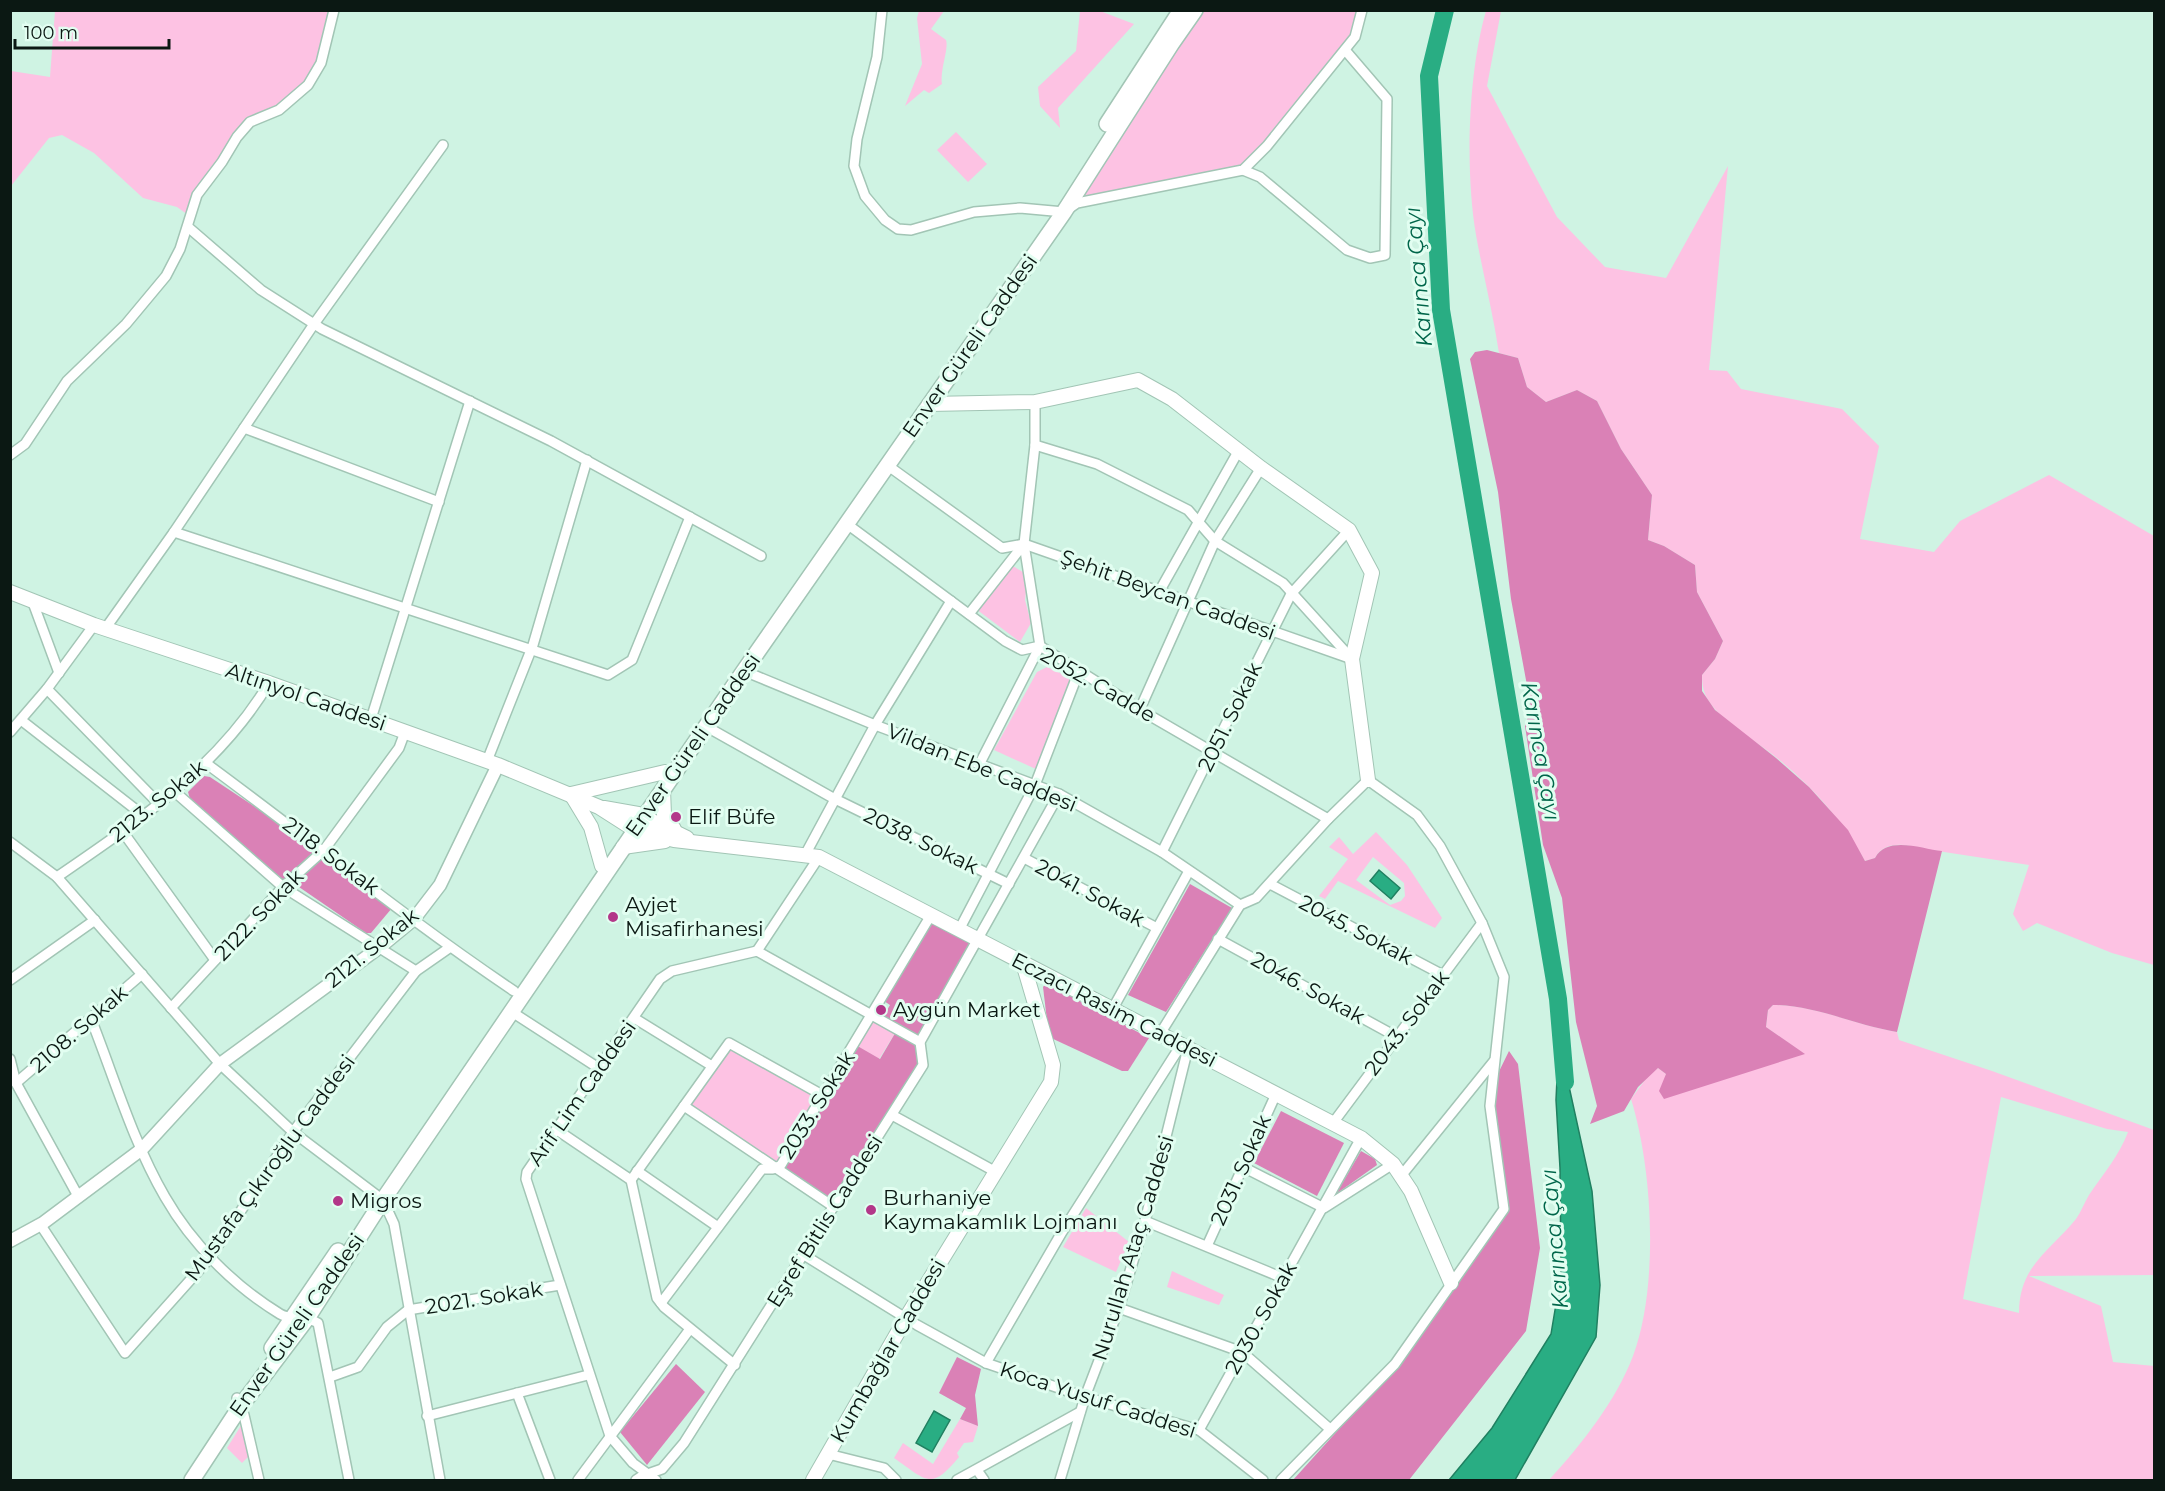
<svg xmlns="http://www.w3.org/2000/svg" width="2165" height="1491" font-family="Montserrat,sans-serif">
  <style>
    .green { fill: #fdc2e3; fill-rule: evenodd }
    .forest { fill: #da81b6 }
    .water { fill: #29ad83; stroke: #208061; stroke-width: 1.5 }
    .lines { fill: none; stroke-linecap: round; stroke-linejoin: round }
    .river { stroke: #29ad83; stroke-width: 18 }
    .minor-casing { stroke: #a2c5b5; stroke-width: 12 }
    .tertiary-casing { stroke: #a2c5b5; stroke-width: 15 }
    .secondary-casing { stroke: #a2c5b5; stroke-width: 16 }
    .primary-casing { stroke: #a2c5b5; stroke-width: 18 }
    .minor { stroke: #fff; stroke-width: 9 }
    .tertiary { stroke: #fff; stroke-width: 12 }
    .secondary { stroke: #fff; stroke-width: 14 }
    .primary { stroke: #fff; stroke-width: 15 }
    .poi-dot { fill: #b33789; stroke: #e2fef1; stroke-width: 2 }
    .labels { text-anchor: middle; stroke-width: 6; stroke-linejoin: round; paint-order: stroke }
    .street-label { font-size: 21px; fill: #0b1813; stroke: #e2fef1 }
    .poi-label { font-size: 21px; fill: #0b1813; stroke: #e2fef1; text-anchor: start }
    .water-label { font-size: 22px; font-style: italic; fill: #00664a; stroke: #e2fef1 }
  </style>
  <rect width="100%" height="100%" fill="#cff3e3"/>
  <!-- green -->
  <g class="green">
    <polygon points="55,11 334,11 321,63 298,95 249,122 197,195 191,217 177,207 143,198 94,153 62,135 49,138 11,186 11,71 50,77"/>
    <path d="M919 11H944L931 29 946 40C949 49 940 69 942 84L929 93 924 90 905 106 922 64 917 18Z"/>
    <polygon points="1080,11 1100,11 1134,24 1058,108 1060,128 1040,106 1038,87 1076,51"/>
    <polygon points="1203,11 1362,11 1355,37 1243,170 1080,198"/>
    <path d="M1486 11H1501L1487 86 1557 217 1605 267 1666 278 1728 166 1709 370 1727 371 1741 389 1842 409 1879 446 1860 539 1934 552 1960 521 2049 475 2154 536V965L2112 953 2037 923 2023 931 2013 914 2029 865 1918 848C1903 843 1883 842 1875 858L1865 861C1842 819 1809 783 1772 754 1754 740 1728 726 1714 708 1705 697 1702 689 1702 675L1715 659 1723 641 1697 592 1695 565 1664 546 1648 540 1652 495 1621 449 1597 401 1577 390 1546 402 1527 387 1518 358 1499 353C1493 313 1483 274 1476 235 1465 171 1468 73 1486 11Z"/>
    <polygon points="956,132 987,164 968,182 937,150"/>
    <polygon points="1011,565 1028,575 1025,600 1031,623 1020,642 976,609"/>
    <polygon points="1047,667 1071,678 1072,682 1038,770 994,750 1037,672"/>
    <path d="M1376 832 1407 865 1442 918 1435 928 1338 881 1325 899 1319 896 1348 859 1329 847 1339 837 1353 854ZM1373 857 1404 883 1405 896 1401 901 1390 905 1356 880Z"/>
    <path d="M1773 1005C1815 1005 1855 1025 1897 1032L1899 1040 1992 1071 2154 1130V1275L2029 1276 2101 1306 2113 1362 2154 1366V1480H1549C1581 1445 1616 1401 1633 1356 1659 1286 1653 1170 1631 1099L1648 1076 1658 1068 1666 1074 1665 1079 1804 1054 1766 1027 1768 1010ZM2001 1097 2107 1129 2128 1132C2119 1156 2103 1174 2089 1195 2084 1203 2081 1212 2076 1219 2049 1252 2019 1266 2019 1313L1963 1299Z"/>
    <polygon points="872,1015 897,1030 879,1059 854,1044"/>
    <polygon points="726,1045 824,1096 777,1168 684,1106"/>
    <polygon points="1086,1208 1129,1242 1116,1272 1063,1247"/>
    <polygon points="1172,1271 1224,1295 1219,1305 1167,1287"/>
    <path d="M960 1419 978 1426 973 1442 964 1443 957 1453 959 1457C931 1491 927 1481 894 1458L903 1443 933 1464Z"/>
    <polygon points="242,1424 249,1456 242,1463 227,1448"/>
  </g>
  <!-- forest -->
  <g class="forest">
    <path d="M1487 350 1518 358 1527 387 1546 402 1577 390 1597 401 1621 449 1652 495 1648 540 1664 546 1695 565 1697 592 1723 641 1715 659 1702 675V691L1715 710 1776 758 1809 787 1848 830 1865 861 1875 858C1887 835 1922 849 1942 851L1897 1032C1855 1025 1814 1005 1773 1005L1768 1010 1766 1027 1805 1054 1664 1099 1659 1091 1666 1074 1658 1068 1638 1087 1624 1111 1590 1124 1597 1106 1576 1022 1562 898 1543 845 1525 726 1531 707 1511 599 1498 492 1470 359 1475 352Z"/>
    <polygon points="204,776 210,777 314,846 316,852 284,880 281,878 190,799 188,792"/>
    <polygon points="324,857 392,908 371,933 366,933 299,887 300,878"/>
    <polygon points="1190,884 1232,908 1166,1012 1128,995"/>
    <polygon points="931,915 979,939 920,1042 923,1065 834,1207 777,1168 854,1044 880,1059 897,1030 881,1021 890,1005 881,999"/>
    <polygon points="1046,983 1149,1038 1128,1071 1122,1071 1049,1037 1043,987"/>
    <polygon points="1509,1051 1518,1064 1540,1248 1526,1331 1409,1480 1293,1480 1367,1398 1506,1206 1488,1094"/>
    <polygon points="1281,1111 1344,1143 1317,1196 1254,1163"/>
    <polygon points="1361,1151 1375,1159 1377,1165 1336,1194"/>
    <polygon points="957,1357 981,1369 975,1395 978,1426 960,1419 966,1408 939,1393"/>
    <polygon points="676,1364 705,1392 647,1465 620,1432"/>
  </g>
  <!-- water -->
  <g class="water">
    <polygon points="1379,870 1400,888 1391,899 1370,881"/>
    <polygon points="1563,1059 1592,1191 1600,1285 1596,1337 1515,1480 1449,1480 1492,1428 1551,1334 1561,1274 1560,1168 1556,1100 1557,1079"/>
    <polygon points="934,1411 950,1420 932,1452 916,1443"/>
  </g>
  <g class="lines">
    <!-- river -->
    <polyline class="river" points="1445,10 1429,76 1441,310 1558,999 1565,1082"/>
    <defs>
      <g id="minor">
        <polyline points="882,10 877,57 857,139 854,166 865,196 885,220 898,229 911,230 974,212 1020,208 1064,212 1077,203 1243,170 1267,146 1355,37 1362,10"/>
        <polyline points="1243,170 1260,177 1347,250 1370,258 1385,255 1387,99 1345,50"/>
        <polyline points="188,227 261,290 322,329 551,441 761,556"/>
        <polyline points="244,428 439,502"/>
        <polyline points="1035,445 1097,464 1188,510 1215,541 1283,583 1351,658"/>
        <polyline points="10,455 25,444 67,381 126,324 166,276 180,249 197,195 222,162 237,137 250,122 279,110 308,85 321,63 334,10"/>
        <polyline points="887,465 1002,548 1024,544 1352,659"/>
        <polyline points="847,524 1005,641 1022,650 1040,646 1154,718 1328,819"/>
        <polyline points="174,532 608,675 632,660 690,517"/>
        <polyline points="1159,592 1239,450"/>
        <polyline points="32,600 59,673"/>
        <polyline points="969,614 1024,544"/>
        <polyline points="105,629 174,532 314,324 443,145"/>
        <polyline points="744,671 875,725 1059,794 1162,852 1240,905"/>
        <polyline points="47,689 159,804"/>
        <polyline points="1140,709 1215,541 1261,468"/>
        <polyline points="371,719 470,401"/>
        <polyline points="21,720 144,816"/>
        <polyline points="707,727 833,798 1009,884"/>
        <polyline points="10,732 47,689 94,625"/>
        <polyline points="487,761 533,645 587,460"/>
        <polyline points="980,763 1040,646 1024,544 1035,445 1035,402"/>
        <path d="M207 764C309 839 408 920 514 991"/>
        <polyline points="175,792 283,887 416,971 449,948"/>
        <polyline points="123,832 215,960"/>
        <polyline points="10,842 57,877 220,1064 293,1132 383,1200 394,1224 440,1480"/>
        <polyline points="1162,852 1291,594 1349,530"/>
        <polyline points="805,855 875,725 951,601"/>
        <polyline points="1024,858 1157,928"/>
        <path d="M57 877C137 822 218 768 269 683"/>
        <polyline points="1270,884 1443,975"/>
        <polyline points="959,930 1035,785 1079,671"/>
        <polyline points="1218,939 1397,1037"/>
        <polyline points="757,951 819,857"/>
        <polyline points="10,980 95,920"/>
        <polyline points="171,1008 283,887 324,850 399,748 405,732"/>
        <polyline points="1112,1010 1189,871"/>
        <polyline points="512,1012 600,1069"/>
        <polyline points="634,1018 712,1066"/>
        <path d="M91 1019C114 1077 133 1142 165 1197 192 1244 234 1286 280 1314 291 1321 303 1314 318 1323L349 1480"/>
        <polyline points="1160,1034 1240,905 1256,898 1328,819 1368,780 1417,815 1440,846 1482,923 1504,977 1490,1106 1504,1209 1395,1364 1281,1480"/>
        <polyline points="10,1059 16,1083 78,1196"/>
        <polyline points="16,1083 142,974"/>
        <polyline points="684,1106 834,1207"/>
        <polyline points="892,1115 996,1172"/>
        <polyline points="1333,1123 1482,923"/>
        <polyline points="557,1130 631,1180 729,1043 824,1096"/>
        <polyline points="1243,1167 1324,1208 1393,1164"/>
        <polyline points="637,1171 718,1227"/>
        <polyline points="1401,1176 1494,1061"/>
        <polyline points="631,1180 657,1298 664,1307 735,1365"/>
        <polyline points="1145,1221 1283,1278"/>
        <polyline points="40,1224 125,1353 209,1259 293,1132 416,971"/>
        <polyline points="1207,1246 1276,1094"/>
        <polyline points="804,1255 917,1325 986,1363 1085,1397 1199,1430 1263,1480"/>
        <polyline points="661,1303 762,1169 773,1169 781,1165 931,915"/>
        <polyline points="1119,1308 1242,1352 1330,1429"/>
        <polyline points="986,1363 1062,1232 1181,1045"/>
        <polyline points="330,1377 358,1367 387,1327 408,1310 560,1285"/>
        <polyline points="517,1393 550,1480"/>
        <polyline points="237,1398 244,1415 259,1480"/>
        <polyline points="427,1416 588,1375"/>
        <polyline points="1199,1430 1361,1138"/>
        <polyline points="828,1454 884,1468 896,1480"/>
        <polyline points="977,1470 984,1480"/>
        <polyline points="578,1480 690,1329"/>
        <polyline points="636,1480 642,1476 662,1469 684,1443 923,1065 920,1042 1059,794"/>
        <polyline points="656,1480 633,1463 610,1436 526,1179 527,1172 660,979 672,971 757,951 920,1042"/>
        <polyline points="957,1480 1080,1412"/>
        <polyline points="1060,1480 1085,1397 1119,1308 1145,1221 1188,1048"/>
      </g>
      <polyline id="tertiary" points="10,1241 43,1223 142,1149 220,1064 380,947 414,919 440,885 498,765"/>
      <g id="secondary">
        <polyline points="929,404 1035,402 1138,380 1172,399 1261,468 1349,530 1372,573 1352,659 1368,780"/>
        <polyline points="10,592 94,625 269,683 498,765 599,807 635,830 674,840 819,857 1361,1138 1393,1164 1411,1191 1451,1283"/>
        <polyline points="663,789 664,815 674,829"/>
        <polyline points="604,808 638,814 687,838"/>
        <polyline points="623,847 665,841"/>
        <polyline points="602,866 591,827 571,794 665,772"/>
        <polyline points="813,1480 906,1318 1051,1082 1053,1065 1023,963"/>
      </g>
      <g id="primary">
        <polyline points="1107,124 1181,10"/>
        <polyline points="272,1348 338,1251"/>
        <polyline points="192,1480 240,1407 308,1317 383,1200 744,671 1064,212 1172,43 1195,10"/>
      </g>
    </defs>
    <!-- minor casing -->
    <use href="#minor" class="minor-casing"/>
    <!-- tertiary casing -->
    <use href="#tertiary" class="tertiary-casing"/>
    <!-- secondary casing -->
    <use href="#secondary" class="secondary-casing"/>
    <!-- primary casing -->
    <use href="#primary" class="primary-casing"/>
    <!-- minor -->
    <use href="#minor" class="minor"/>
    <!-- tertiary -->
    <use href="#tertiary" class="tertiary"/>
    <!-- secondary -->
    <use href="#secondary" class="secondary"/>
    <!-- primary -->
    <use href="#primary" class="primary"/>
  </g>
  <!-- markers -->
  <g class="poi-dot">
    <circle cx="676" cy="817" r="6"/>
    <circle cx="613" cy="917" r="6"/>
    <circle cx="881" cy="1010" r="6"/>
    <circle cx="338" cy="1201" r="6"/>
    <circle cx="871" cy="1210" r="6"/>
  </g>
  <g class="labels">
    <!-- street labels -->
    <g class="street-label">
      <text transform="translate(970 346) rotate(-55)" y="7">Enver Güreli Caddesi</text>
      <text transform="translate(1168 595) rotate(20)" y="7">Şehit Beycan Caddesi</text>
      <text transform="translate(1098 685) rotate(30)" y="7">2052. Cadde</text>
      <text transform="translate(306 697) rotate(19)" y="7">Altınyol Caddesi</text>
      <text transform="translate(1230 717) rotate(-64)" y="7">2051. Sokak</text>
      <text transform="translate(693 745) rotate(-55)" y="7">Enver Güreli Caddesi</text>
      <text transform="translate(982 768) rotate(22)" y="7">Vildan Ebe Caddesi</text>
      <text transform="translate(158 801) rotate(-39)" y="7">2123. Sokak</text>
      <text transform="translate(921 841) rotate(26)" y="7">2038. Sokak</text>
      <text transform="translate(331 856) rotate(37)" y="7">2118. Sokak</text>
      <text transform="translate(1090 893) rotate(28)" y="7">2041. Sokak</text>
      <text transform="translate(259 915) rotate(-46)" y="7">2122. Sokak</text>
      <text transform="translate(1356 930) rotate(28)" y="7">2045. Sokak</text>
      <text transform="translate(372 948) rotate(-39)" y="7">2121. Sokak</text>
      <text transform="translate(1308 988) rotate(29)" y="7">2046. Sokak</text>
      <text transform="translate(1114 1010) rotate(27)" y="7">Eczacı Rasim Caddesi</text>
      <text transform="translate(1407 1023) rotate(-53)" y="7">2043. Sokak</text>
      <text transform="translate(79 1029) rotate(-41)" y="7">2108. Sokak</text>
      <text transform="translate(582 1093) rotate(-55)" y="7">Arif Lim Caddesi</text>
      <text transform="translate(817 1105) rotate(-58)" y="7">2033. Sokak</text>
      <text transform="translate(270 1168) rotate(-54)" y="7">Mustafa Çıkıroğlu Caddesi</text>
      <text transform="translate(1241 1170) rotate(-66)" y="7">2031. Sokak</text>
      <text transform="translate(825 1221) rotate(-58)" y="7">Eşref Bitlis Caddesi</text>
      <text transform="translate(1133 1248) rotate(-73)" y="7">Nurullah Ataç Caddesi</text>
      <text transform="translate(484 1298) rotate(-9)" y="7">2021. Sokak</text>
      <text transform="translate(1261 1318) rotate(-61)" y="7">2030. Sokak</text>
      <text transform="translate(297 1325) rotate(-55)" y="7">Enver Güreli Caddesi</text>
      <text transform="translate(888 1351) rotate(-60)" y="7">Kumbağlar Caddesi</text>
      <text transform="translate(1098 1400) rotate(18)" y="7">Koca Yusuf Caddesi</text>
    </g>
    <!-- poi labels -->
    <g class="poi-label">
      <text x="688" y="824">Elif Büfe</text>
      <text x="625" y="912">Ayjet<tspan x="625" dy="24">Misafirhanesi</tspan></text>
      <text x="893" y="1017">Aygün Market</text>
      <text x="883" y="1205">Burhaniye<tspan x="883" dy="24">Kaymakamlık Lojmanı</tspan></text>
      <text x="350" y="1208">Migros</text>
    </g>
    <!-- water labels -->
    <g class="water-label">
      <text transform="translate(1418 277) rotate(-95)" y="8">Karınca Çayı</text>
      <text transform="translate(1541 751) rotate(80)" y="8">Karınca Çayı</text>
      <text transform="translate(1554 1239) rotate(-95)" y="8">Karınca Çayı</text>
    </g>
  </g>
  <!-- border -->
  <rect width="2165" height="1491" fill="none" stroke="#0b1813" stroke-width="24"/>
  <!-- scale -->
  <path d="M15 39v9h154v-9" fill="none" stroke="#0b1813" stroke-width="3"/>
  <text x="24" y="39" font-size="18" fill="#0b1813" stroke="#e2fef1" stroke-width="4.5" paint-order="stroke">100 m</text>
</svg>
